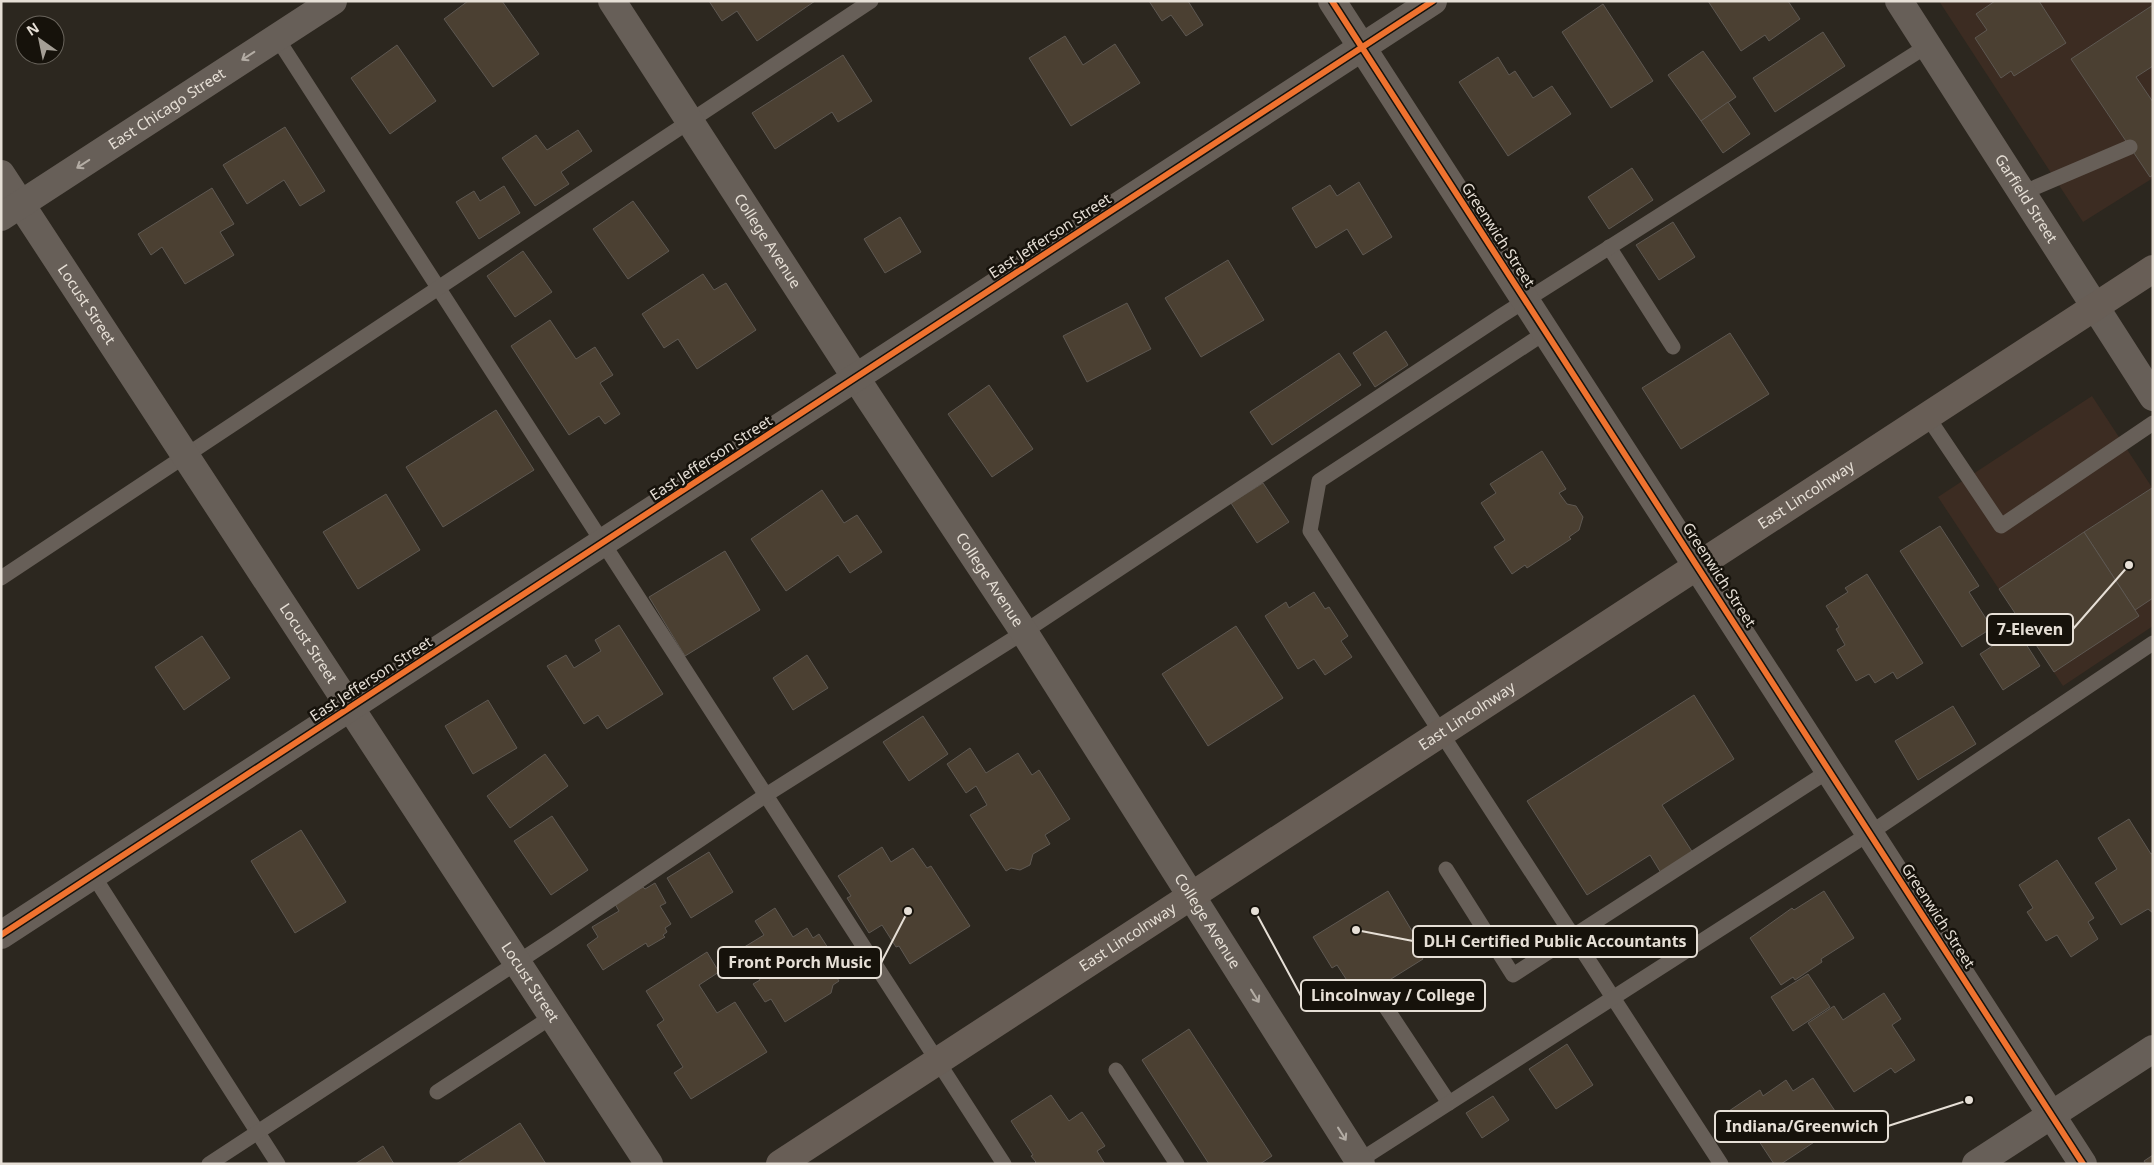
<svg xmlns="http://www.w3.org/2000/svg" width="2154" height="1165" font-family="'Noto Sans',sans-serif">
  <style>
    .commercial { fill: #3c2c22 }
    .building { fill: #4b4032; stroke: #5e5852 }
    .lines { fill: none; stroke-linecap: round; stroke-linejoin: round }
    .service { stroke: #675f58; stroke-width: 15 }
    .minor { stroke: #675f58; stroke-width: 28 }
    .primary { stroke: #685e56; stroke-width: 28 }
    .cycleway-casing { stroke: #16120b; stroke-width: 9 }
    .cycleway { stroke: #ef722f; stroke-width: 6 }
    .oneway { stroke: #b3aca4 }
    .labels { text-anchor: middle; stroke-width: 5; stroke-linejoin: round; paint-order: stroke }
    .street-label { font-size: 15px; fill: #e6dfd6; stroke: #16120b }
    .leader { fill: none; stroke: #e6dfd6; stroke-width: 2 }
    .callout-dot { fill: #e6dfd6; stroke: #16120b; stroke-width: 2 }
    .callout { fill: #16120b; stroke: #e6dfd6; stroke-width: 2 }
    .callout-label { font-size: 16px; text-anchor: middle; font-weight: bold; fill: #e6dfd6 }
  </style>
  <rect width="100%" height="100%" fill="#2c271f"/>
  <!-- commercial -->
  <g class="commercial">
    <polygon points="1939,1 2153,1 2153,178 2083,222"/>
    <polygon points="2092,396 2153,489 2153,626 2063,686 1938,497"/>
  </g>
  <!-- building -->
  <g class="building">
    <polygon points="468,1 502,1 539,54 493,87 444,19"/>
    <polygon points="709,1 815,1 757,41 737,11 722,21"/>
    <polygon points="1149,1 1188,1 1203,25 1186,36 1171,15 1162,21"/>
    <polygon points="1708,1 1788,1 1800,19 1769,41 1765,35 1741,51"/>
    <polygon points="1995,1 2039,1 2066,43 2014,76 2011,71 2001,78 1975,38 1987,30 1976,14"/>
    <polygon points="1603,4 1653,81 1611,108 1562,32"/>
    <polygon points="2153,5 2153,66 2136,77 2153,102 2153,175 2150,177 2071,59"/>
    <polygon points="1823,32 1845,66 1775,112 1753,78"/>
    <polygon points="1065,36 1083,65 1115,44 1140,83 1071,126 1029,58"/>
    <polygon points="397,45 436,101 390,134 351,78"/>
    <polygon points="1703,51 1736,97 1701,121 1668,75"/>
    <polygon points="843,55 872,101 838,122 832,112 775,149 752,113"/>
    <polygon points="1498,57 1509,75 1515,71 1533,98 1552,86 1571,114 1508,156 1459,82"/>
    <polygon points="1728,102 1750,134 1723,153 1701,121"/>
    <polygon points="285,127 325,191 300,206 284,180 247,204 223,165"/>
    <polygon points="578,130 592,151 561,172 569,184 535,206 502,158 536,135 547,150"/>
    <polygon points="1632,168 1653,200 1609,229 1588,197"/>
    <polygon points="1359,182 1392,237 1363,255 1347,229 1316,248 1292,208 1330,185 1337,196"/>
    <polygon points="504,186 520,213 479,239 456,202 474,191 480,201"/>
    <polygon points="212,188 234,224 220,232 234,255 185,284 162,247 151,255 138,234"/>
    <polygon points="633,201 669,251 628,279 593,229"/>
    <polygon points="900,217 921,252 885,273 864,239"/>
    <polygon points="1673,222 1695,257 1659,280 1636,245"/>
    <polygon points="523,251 552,292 515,317 487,276"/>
    <polygon points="1228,260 1264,320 1201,357 1165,298"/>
    <polygon points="703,274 714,290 726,283 756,330 697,369 678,339 664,348 642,314"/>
    <polygon points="1127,303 1151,349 1087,382 1063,336"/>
    <polygon points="550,320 576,359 595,347 613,375 600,383 620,414 605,424 599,416 569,435 511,346"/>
    <polygon points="1386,331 1408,365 1375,387 1353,353"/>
    <polygon points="1730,333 1769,394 1681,449 1642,388"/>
    <polygon points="1339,353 1361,385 1272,445 1250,412"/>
    <polygon points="989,385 1033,449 992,477 948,414"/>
    <polygon points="496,410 534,470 443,527 406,467"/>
    <polygon points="1542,451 1566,489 1559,493 1567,504 1576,506 1583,517 1579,530 1569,537 1571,539 1527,568 1525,565 1512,574 1494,547 1505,540 1481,503 1496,493 1490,484"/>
    <polygon points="1263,483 1289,522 1257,543 1231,503"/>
    <polygon points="2152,488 2153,598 2135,610 2084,532"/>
    <polygon points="822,490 844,523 857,515 882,552 850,573 838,555 786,591 751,539"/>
    <polygon points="386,494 420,550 358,589 323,532"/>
    <polygon points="1940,526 1979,586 1969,592 1992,628 1962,647 1900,551"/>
    <polygon points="2084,532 2139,616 2054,672 1999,589"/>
    <polygon points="725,551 760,610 685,656 649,597"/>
    <polygon points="1867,574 1923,663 1897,679 1893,672 1875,683 1869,674 1856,681 1837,650 1845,645 1836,629 1839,627 1826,606 1848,592 1845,588"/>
    <polygon points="1314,592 1325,609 1329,607 1348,636 1341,641 1352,657 1325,675 1314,659 1298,669 1265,616 1286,602 1289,608"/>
    <polygon points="619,625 663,694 607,729 598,715 584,724 547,666 566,655 574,668 601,651 595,640"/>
    <polygon points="1236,626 1283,698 1208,746 1162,674"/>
    <polygon points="2017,630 2040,666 2003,690 1980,654"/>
    <polygon points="202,636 230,678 184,710 155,667"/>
    <polygon points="807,655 828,688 793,710 773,678"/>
    <polygon points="1694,695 1734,759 1662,805 1693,853 1661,873 1650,855 1587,895 1527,801"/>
    <polygon points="488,700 517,748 473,774 445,726"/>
    <polygon points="1953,706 1976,744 1918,780 1895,741"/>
    <polygon points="923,716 948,754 909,781 883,742"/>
    <polygon points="970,748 986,773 1018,753 1032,775 1039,770 1070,819 1045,835 1050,844 1033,854 1030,865 1020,870 1011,868 1006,871 970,815 987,805 976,786 966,793 947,764"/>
    <polygon points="545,754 568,786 510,828 487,796"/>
    <polygon points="552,816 588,870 551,895 514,841"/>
    <polygon points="2129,819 2151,854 2153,853 2153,913 2148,909 2121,925 2095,883 2117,869 2098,838"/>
    <polygon points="301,830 346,902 295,933 251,861"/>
    <polygon points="882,847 891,862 913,848 927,868 931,866 970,926 910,964 899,946 896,947 882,925 869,933 847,898 851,896 838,876"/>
    <polygon points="709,852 733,892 691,918 667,878"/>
    <polygon points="2057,860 2094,918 2088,922 2098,939 2071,957 2057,935 2046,941 2027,912 2033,908 2019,885"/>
    <polygon points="655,883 666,903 660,906 671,924 665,928 667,932 663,935 665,937 648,947 646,943 603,970 587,945 598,937 592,927 619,911 615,904 643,887 645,889"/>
    <polygon points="1388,891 1415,936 1411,939 1423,959 1359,999 1337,965 1332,968 1313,937"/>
    <polygon points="1824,891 1854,938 1821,959 1822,962 1795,980 1793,977 1781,985 1750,938 1792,908 1794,910"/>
    <polygon points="775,908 793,937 807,928 813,938 819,934 839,965 832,970 839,981 833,985 831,993 785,1022 771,999 765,1002 753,984 760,980 741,949 764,935 755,921"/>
    <polygon points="707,952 719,972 699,985 717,1013 735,1002 767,1052 691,1099 674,1073 683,1067 657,1025 664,1020 646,991"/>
    <polygon points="1808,974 1830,1007 1793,1031 1771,997"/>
    <polygon points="1884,993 1901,1019 1892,1025 1915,1060 1895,1073 1891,1068 1854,1092 1808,1023 1834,1006 1843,1020"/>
    <polygon points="1189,1029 1272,1156 1260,1164 1209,1164 1142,1060"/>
    <polygon points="1567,1044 1593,1085 1556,1109 1529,1069"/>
    <polygon points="1813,1078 1843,1123 1781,1164 1774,1164 1751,1129 1744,1133 1729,1111 1760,1090 1763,1096 1786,1080 1793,1091"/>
    <polygon points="1051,1095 1069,1121 1082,1112 1105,1146 1097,1151 1105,1164 1034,1164 1036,1162 1031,1156 1033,1155 1011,1121"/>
    <polygon points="1493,1096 1509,1120 1482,1138 1466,1113"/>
    <polygon points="520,1123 546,1164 456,1164"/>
    <polygon points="383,1146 394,1164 355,1164"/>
    <polygon points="2153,1155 2153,1164 2146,1164 2144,1161"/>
  </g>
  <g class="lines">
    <!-- service -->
    <g class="service">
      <polyline points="277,38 1004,1164"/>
      <polyline points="2022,193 2130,147"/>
      <polyline points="1609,247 1673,347"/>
      <polyline points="1546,332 1319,481 1310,531 1721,1164"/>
      <polyline points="1927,416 2001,526 2153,423"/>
      <path d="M1 578C292 387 580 192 871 1"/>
      <polyline points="1446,869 1513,975 1830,770"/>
      <polyline points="93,875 278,1164"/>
      <polyline points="1385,1006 1449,1103"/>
      <polyline points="1116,1070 1177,1164"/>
      <polyline points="437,1092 553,1016"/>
      <polyline points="209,1164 553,939 766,795 1024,632 1501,316 1927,46"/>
      <polyline points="1354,1164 1870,833 2153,643"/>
    </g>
    <!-- minor -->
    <g class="minor">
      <path id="s1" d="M612 1 869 398 1024 632 1361 1164"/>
      <polyline points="1332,1 2083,1164"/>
      <path id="s2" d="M1899 1 2153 397"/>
      <path id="s3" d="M1 174 649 1164"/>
      <path id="s4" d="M1 217 333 1"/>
      <polyline points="1,935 1433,1"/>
      <polyline points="1976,1164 2153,1049"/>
    </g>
    <!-- primary -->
    <path class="primary" id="s5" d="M780 1164 2153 269"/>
    <defs>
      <g id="cycleway">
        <polyline points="1332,1 2083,1164"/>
        <polyline points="1,935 1433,1"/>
      </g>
    </defs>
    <!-- cycleway casing -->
    <use href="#cycleway" class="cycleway-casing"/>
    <!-- cycleway -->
    <use href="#cycleway" class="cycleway"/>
  </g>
  <!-- one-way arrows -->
  <defs><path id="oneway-shaft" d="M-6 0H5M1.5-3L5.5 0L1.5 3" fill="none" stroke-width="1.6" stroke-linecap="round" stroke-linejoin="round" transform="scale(1.25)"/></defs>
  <g class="oneway">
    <use href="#oneway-shaft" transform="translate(248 56) rotate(147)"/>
    <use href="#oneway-shaft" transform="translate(83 164) rotate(147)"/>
    <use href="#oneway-shaft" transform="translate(1255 996) rotate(58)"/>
    <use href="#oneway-shaft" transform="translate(1342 1134) rotate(58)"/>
  </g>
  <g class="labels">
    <!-- street labels -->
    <g class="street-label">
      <text dy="5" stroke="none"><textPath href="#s4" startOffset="198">East Chicago Street</textPath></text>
      <text dy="5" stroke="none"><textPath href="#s2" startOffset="235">Garfield Street</textPath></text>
      <text transform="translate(1498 235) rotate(57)" y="5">Greenwich Street</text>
      <text transform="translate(1050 236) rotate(-33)" y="5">East Jefferson Street</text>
      <text dy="5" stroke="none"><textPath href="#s1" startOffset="286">College Avenue</textPath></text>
      <text dy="5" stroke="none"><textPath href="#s3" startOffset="156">Locust Street</textPath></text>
      <text transform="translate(711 458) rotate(-33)" y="5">East Jefferson Street</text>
      <text dy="5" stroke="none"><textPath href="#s5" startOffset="1225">East Lincolnway</textPath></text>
      <text transform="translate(1719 575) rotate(57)" y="5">Greenwich Street</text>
      <text dy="5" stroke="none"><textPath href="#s1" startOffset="691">College Avenue</textPath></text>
      <text dy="5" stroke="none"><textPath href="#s3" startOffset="561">Locust Street</textPath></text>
      <text transform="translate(371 679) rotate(-33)" y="5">East Jefferson Street</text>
      <text dy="5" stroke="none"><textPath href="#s5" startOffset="820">East Lincolnway</textPath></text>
      <text transform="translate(1938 916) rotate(57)" y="5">Greenwich Street</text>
      <text dy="5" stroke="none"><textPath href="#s1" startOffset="1096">College Avenue</textPath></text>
      <text dy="5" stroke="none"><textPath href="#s5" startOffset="415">East Lincolnway</textPath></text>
      <text dy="5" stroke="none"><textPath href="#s3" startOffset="966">Locust Street</textPath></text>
    </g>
  </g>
  <!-- callouts -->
  <path class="leader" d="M2129 565L2073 629M1356 930L1413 941M908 911L881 963M1255 911L1301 996M1969 1100L1888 1126"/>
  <g class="callout-dot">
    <circle cx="2129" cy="565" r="5"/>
    <circle cx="1356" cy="930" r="5"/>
    <circle cx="908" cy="911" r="5"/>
    <circle cx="1255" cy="911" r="5"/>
    <circle cx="1969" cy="1100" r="5"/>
  </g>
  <g class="callout">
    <rect x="1987" y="614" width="86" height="31" rx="5"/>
    <rect x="1413" y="926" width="284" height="31" rx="5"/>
    <rect x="718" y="947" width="163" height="31" rx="5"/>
    <rect x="1301" y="980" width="184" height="31" rx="5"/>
    <rect x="1715" y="1111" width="173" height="31" rx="5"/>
  </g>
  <g class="callout-label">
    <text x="2030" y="635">7-Eleven</text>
    <text x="1555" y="947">DLH Certified Public Accountants</text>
    <text x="800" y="968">Front Porch Music</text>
    <text x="1393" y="1001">Lincolnway / College</text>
    <text x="1802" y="1132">Indiana/Greenwich</text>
  </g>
  <!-- border -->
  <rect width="2154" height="1165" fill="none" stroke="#e6dfd6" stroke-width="5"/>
  <!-- north arrow -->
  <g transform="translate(40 40) rotate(327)"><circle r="24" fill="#16120b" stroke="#69645c"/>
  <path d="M0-4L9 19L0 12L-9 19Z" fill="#a59f96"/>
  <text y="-8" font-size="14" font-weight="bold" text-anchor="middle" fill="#e6dfd6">N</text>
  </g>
</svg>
